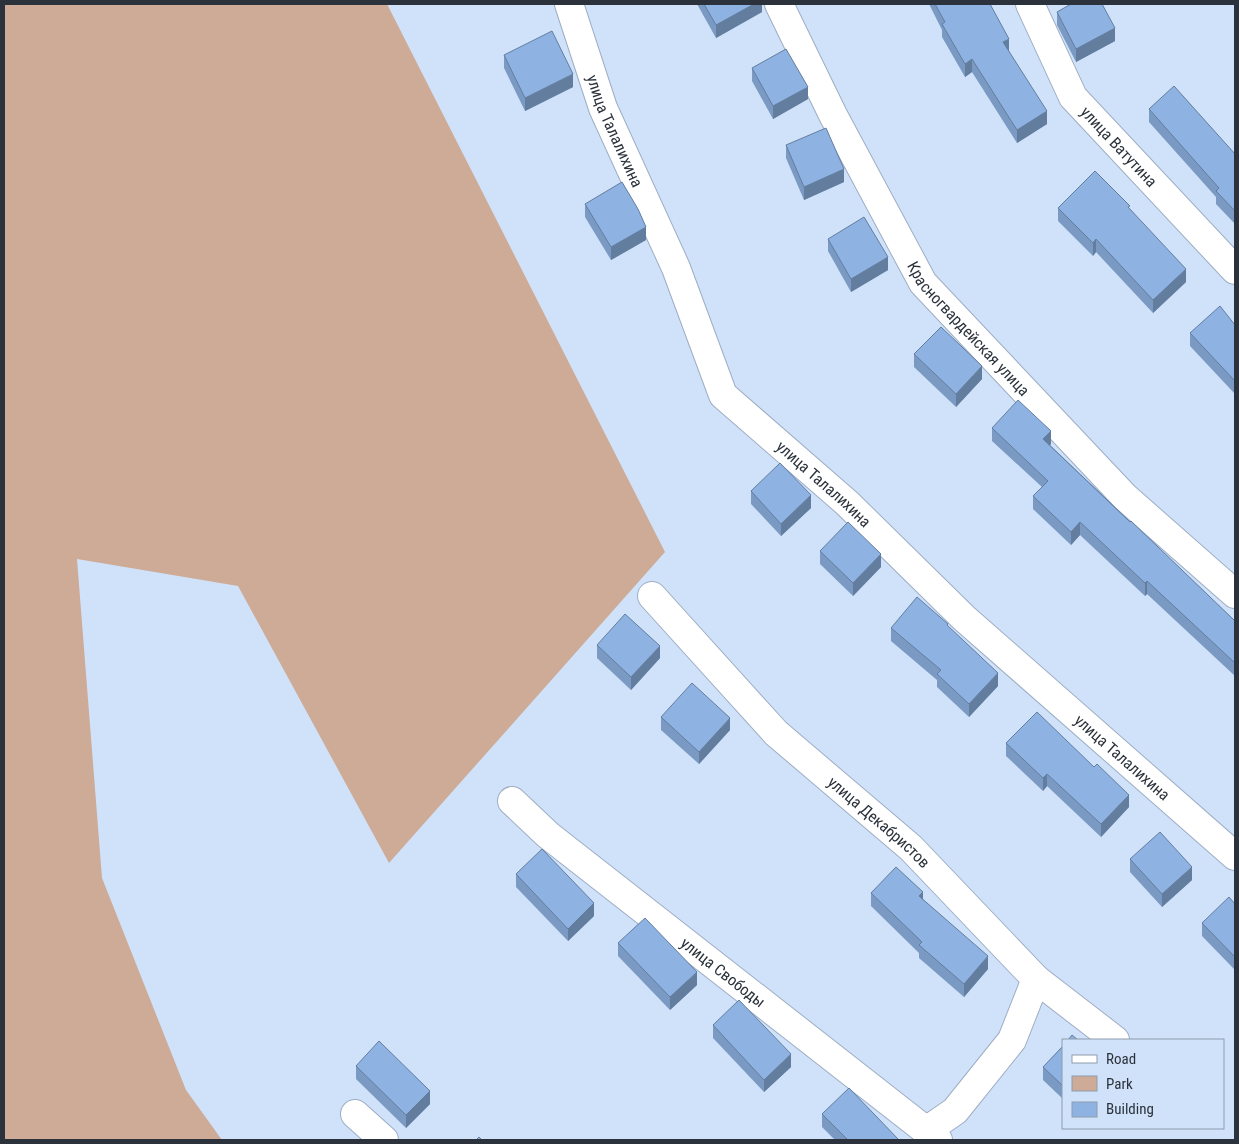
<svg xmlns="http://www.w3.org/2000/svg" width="1239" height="1144" font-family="'Roboto Condensed',sans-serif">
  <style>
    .green { fill: #cdab97 }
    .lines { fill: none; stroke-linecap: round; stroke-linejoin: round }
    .minor-casing { stroke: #9dadc4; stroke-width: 30 }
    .minor { stroke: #fff; stroke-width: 28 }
    .wall { fill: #7a9ac3 }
    .shaded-wall { fill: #637d9f }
    .building { fill: #8eb3e3; stroke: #637d9f }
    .labels { text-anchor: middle; stroke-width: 4.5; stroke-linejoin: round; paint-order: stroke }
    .street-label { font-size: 16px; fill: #2b323b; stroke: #d0e2f9 }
  </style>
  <rect width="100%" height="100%" fill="#d0e2f9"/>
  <!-- green -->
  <polygon class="green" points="4,4 387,4 665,552 389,863 238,586 77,559 102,878 186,1090 222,1140 4,1140"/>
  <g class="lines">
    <defs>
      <g id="minor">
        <path id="s1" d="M569 4 603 108 676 268 723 395 847 503 964 618 1235 856"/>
        <path id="s2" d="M779 4 833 115 923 283 1125 497 1235 594"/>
        <path id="s3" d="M1030 4 1073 97 1235 270"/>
        <path id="s4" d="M652 596 776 733 911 848 1036 979 1115 1040"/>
        <path id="s5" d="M512 801 548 835 938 1140"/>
        <polyline points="355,1114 384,1140"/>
        <polyline points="926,1131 955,1111 1012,1040 1036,979"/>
      </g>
    </defs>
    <!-- minor casing -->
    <use href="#minor" class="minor-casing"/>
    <!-- minor -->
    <use href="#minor" class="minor"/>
  </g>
  <!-- wall -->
  <g class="wall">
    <polygon points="697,4 762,4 762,12 716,38"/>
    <polygon points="929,4 990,4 1009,51 1047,124 1017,143 972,72 965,77 942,37 942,30"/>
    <polygon points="1057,12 1115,41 1076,62 1057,25"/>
    <polygon points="504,55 573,87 525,111 504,68"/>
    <polygon points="752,68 808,99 773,119 752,81"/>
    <polygon points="1149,109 1235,154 1235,224 1216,204 1216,197 1149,122"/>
    <polygon points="786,145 844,182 804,200 786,158"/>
    <polygon points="585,204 646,240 611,260 585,217"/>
    <polygon points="1058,208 1130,209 1186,282 1153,313 1096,252 1093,256 1058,221"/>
    <polygon points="828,239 888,270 851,292 828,251"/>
    <polygon points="1235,325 1235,394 1190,346 1190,333"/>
    <polygon points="914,354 982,379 956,407 914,367"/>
    <polygon points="992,428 1051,444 1050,445 1235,621 1235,676 1147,594 1145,596 1080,535 1071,545 1033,509 1033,496 1042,487 992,441"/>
    <polygon points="751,491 811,508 781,536 751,504"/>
    <polygon points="820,551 881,567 853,596 820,564"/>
    <polygon points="948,626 998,686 969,717 937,687 937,680 891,641 891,628"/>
    <polygon points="597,645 660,658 631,690 597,658"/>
    <polygon points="661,717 730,730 699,764 661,730"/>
    <polygon points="1006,743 1129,807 1101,837 1047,786 1043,791 1006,756"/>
    <polygon points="1130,859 1192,880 1162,907 1130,872"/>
    <polygon points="516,874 594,916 568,941 516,887"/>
    <polygon points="871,893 923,899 988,969 964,997 919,958 919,953 871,906"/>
    <polygon points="1235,904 1235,970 1202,936 1202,923"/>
    <polygon points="618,943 697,985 670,1010 618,956"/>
    <polygon points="713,1025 791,1067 764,1092 713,1038"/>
    <polygon points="1063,1046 1063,1099 1043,1080 1043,1067"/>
    <polygon points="356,1066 430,1104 406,1128 356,1079"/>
    <polygon points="822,1114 899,1140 835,1140 822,1127"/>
  </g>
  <!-- shaded-wall -->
  <g class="shaded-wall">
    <polygon points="754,4 762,4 762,12 716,38 716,25"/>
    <polygon points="1115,28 1115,41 1076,62 1076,49"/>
    <polygon points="1009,39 1009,52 1003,42"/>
    <polygon points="972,59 972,72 965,77 965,64"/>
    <polygon points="573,74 573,87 525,111 525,98"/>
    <polygon points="808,87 808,99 773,119 773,106"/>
    <polygon points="1047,111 1047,124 1017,143 1017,130"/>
    <polygon points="844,169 844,182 804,200 804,187"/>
    <polygon points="646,227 646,240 611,260 611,247"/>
    <polygon points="1096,239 1096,252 1093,256 1093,243"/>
    <polygon points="888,257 888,270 851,292 851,279"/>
    <polygon points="1186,269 1186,282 1153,313 1153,300"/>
    <polygon points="982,366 982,379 956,407 956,394"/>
    <polygon points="1051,431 1051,444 1043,452 1043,439"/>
    <polygon points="811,495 811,508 781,536 781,524"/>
    <polygon points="1080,522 1080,535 1071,545 1071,532"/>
    <polygon points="881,554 881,567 853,596 853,583"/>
    <polygon points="1147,581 1147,594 1145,596 1145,583"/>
    <polygon points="660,646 660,658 631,690 631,677"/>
    <polygon points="998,673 998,686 969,717 969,704"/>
    <polygon points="730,718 730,730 699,764 699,752"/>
    <polygon points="1047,774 1047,786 1043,791 1043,778"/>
    <polygon points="1129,795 1129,807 1101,837 1101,824"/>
    <polygon points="1192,867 1192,880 1162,907 1162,894"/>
    <polygon points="923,892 923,905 919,896"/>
    <polygon points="594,903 594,916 568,941 568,929"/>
    <polygon points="988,956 988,969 964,997 964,984"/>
    <polygon points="697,972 697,985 670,1010 670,997"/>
    <polygon points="791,1054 791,1067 764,1092 764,1080"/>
    <polygon points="430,1091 430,1104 406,1128 406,1115"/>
  </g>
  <!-- building -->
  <g class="building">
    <polygon points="704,4 754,4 716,25"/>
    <polygon points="935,4 990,4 1009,39 1003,42 1047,111 1017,130 972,59 965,64 942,24 945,22"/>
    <polygon points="1071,4 1102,4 1115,28 1076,49 1057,12"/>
    <polygon points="552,31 573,74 525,98 504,55"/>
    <polygon points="786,49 808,87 773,106 752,68"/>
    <polygon points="1174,86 1235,154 1235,211 1216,191 1219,188 1149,109"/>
    <polygon points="826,128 844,169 804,187 786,145"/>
    <polygon points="1095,171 1130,206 1128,207 1186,269 1153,300 1096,239 1093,243 1058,208"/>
    <polygon points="622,182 638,209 646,227 611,247 585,204"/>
    <polygon points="864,217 888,257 851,279 828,239"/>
    <polygon points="1220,306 1235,325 1235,381 1190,333"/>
    <polygon points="941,327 982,366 956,394 914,354"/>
    <polygon points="1018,400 1051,431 1043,439 1130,522 1131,521 1235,621 1235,663 1147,581 1145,583 1080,522 1071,532 1033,496 1048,481 992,428"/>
    <polygon points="780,463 811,495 781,524 751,491"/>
    <polygon points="848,522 881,554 853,583 820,551"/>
    <polygon points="917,597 948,624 947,625 998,673 969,704 937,674 941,670 891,628"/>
    <polygon points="625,614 660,646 631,677 597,645"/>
    <polygon points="692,683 730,718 699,752 661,717"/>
    <polygon points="1037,712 1094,767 1097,764 1129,795 1101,824 1047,774 1043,778 1006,743"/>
    <polygon points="1160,832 1192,867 1162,894 1130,859"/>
    <polygon points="542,849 594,903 568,929 516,874"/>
    <polygon points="896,867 923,892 919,896 988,956 964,984 919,945 922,942 871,893"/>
    <polygon points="1229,897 1235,904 1235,957 1202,923"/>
    <polygon points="645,918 697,972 670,997 618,943"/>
    <polygon points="739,1000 791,1054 764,1080 713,1025"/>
    <polygon points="1072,1035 1078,1040 1068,1040"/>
    <polygon points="379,1041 430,1091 406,1115 356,1066"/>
    <polygon points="1063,1046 1063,1086 1043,1067"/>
    <polygon points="849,1088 899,1140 848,1140 822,1114"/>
    <polygon points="479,1137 482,1140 476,1140"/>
  </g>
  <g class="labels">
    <!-- street labels -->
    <g class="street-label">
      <text dy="6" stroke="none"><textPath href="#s1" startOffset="135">улица Талалихина</textPath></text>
      <text dy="6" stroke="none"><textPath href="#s3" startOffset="170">улица Ватутина</textPath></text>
      <text dy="6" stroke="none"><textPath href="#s2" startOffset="378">Красногвардейская улица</textPath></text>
      <text dy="6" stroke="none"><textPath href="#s1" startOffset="555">улица Талалихина</textPath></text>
      <text dy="6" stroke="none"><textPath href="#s1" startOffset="960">улица Талалихина</textPath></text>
      <text dy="6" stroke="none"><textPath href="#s4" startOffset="321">улица Декабристов</textPath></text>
      <text dy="6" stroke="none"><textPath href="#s5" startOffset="272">улица Свободы</textPath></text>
    </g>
  </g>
  <!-- border -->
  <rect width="1239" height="1144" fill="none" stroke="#2b323b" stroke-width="10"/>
  <!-- legend -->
  <rect x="1062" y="1039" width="162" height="90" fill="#d0e2f9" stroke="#8e9cad"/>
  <rect x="1072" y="1055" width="25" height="8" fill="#ffffff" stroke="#8e9cad"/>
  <text x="1106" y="1064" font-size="15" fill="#2b323b">Road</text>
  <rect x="1072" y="1076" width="25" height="15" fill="#cdab97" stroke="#8e9cad"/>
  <text x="1106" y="1089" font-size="15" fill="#2b323b">Park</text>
  <rect x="1072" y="1102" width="25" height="15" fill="#8eb3e3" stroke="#8e9cad"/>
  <text x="1106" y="1114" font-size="15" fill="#2b323b">Building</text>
</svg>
